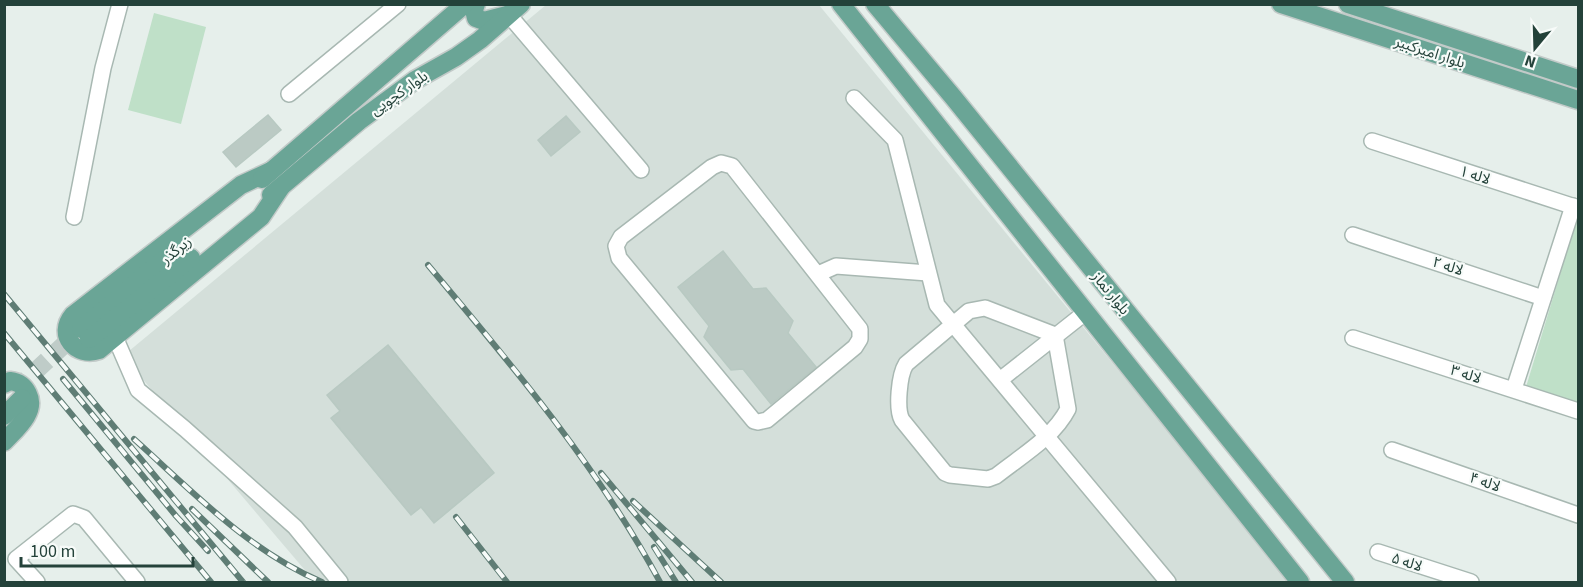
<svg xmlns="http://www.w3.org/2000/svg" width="1583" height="587" font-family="'Source Sans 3','Noto Sans Arabic',sans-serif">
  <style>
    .built { fill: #d4dfda }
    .green { fill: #bfe0c8 }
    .building { fill: #bbcac4; stroke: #b8c9c2; stroke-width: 1.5 }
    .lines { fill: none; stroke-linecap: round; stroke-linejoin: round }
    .major-tunnel { stroke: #bfccc8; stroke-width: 18; stroke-dasharray: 18 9; stroke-linecap: butt }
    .minor-casing { stroke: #a8b8b2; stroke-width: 18 }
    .major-casing { stroke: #c2cac8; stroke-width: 21 }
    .minor { stroke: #fff; stroke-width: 15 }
    .major { stroke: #6aa596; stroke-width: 18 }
    .rail-casing { stroke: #5f7d75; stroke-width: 6 }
    .rail { stroke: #f7fbf9; stroke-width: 4; stroke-dasharray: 11; stroke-linecap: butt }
    .labels { text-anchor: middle; stroke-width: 4.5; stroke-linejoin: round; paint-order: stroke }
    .street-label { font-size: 15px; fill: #24423a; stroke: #f7fbf9 }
  </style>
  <rect width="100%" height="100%" fill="#e6efeb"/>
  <!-- built -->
  <polygon class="built" points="546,5 819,5 1292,582 315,582 123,356"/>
  <!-- green -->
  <g class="green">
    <polygon points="154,13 206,27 181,124 128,110"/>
    <polygon points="1578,215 1578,403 1526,387"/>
  </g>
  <!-- building -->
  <g class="building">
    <polygon points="268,115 281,130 236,167 223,152"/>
    <polygon points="566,116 580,132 551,156 538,140"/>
    <polygon points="723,251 753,289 766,288 793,321 788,333 816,367 771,404 743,369 731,370 704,337 709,326 678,287"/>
    <polygon points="388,345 494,473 434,523 421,507 411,515 331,418 340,411 327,395"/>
  </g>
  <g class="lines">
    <!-- major-tunnel -->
    <polyline class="major-tunnel" points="14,391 80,330"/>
    <defs>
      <g id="minor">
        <polyline points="509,15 641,170"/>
        <polyline points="289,94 398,4"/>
        <polyline points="854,98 895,140 937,305 1168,582"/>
        <polyline points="1372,141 1578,208"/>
        <polygon points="721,163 732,166 860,329 860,339 855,347 767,420 758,422 754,421 619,258 616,246 621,237 712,167"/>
        <polyline points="74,217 103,68 120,4"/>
        <polyline points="1353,235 1543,298"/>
        <polyline points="818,274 836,266 928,273"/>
        <path d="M985 308 1055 335 1068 409C1053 438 1021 456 996 476L988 479 950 475 945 473 902 420C896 409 899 375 906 364L969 311Z"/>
        <polyline points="115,337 138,390 185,429 295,527 340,582"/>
        <polyline points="1353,338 1578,411"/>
        <polyline points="1000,380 1086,312"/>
        <polyline points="1514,389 1573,206"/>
        <polyline points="1392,450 1578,515"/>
        <polyline points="1378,552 1471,582"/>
        <polyline points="37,582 16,559 73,514 84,518 137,582"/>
      </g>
      <g id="major">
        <polyline points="476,4 474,10 476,18 484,21 507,15"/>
        <polyline points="841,4 1300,582"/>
        <polyline points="875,4 953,97 1345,582"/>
        <polyline points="1281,4 1578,100"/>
        <polyline points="1348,4 1578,79"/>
        <path d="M271 171 241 185 73 315C56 335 76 358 99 350L261 217 281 187"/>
        <polyline points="262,179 465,4"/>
        <polyline points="271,195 359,121 415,80 456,57 480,40 521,4"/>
        <polyline points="81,329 173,252"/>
        <polyline points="89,339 191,258"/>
        <path d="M4 384 10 381C18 382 24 385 28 394 37 412 16 429 4 442"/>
        <polyline points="4,416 22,398"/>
      </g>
    </defs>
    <!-- minor casing -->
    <use href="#minor" class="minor-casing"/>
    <!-- major casing -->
    <use href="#major" class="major-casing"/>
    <!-- minor -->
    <use href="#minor" class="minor"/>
    <!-- major -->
    <use href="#major" class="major"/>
    <defs>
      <g id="rail">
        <path d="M428 265C512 365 598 467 660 582"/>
        <polyline points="4,294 243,582"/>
        <polyline points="4,333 211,582"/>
        <polyline points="63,379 176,516 208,551"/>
        <path d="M134 439C193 492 249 551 322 582"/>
        <polyline points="601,473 692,582"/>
        <polyline points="633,501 721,582"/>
        <polyline points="192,509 268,582"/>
        <polyline points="456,517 507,582"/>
        <polyline points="654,547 676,582"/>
      </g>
    </defs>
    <!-- rail casing -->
    <use href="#rail" class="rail-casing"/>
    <!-- rail -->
    <use href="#rail" class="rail"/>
  </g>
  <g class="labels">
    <!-- street labels -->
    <g class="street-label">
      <text transform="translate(1430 52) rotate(18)" y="5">بلوار امیرکبیر</text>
      <text transform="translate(399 93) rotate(-35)" y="5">بلوار کچویی</text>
      <text transform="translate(1475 175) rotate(18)" y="5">لاله ۱</text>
      <text transform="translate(176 250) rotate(-40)" y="5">زیرگذر</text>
      <text transform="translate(1448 266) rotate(18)" y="5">لاله ۲</text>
      <text transform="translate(1111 293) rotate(51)" y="5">بلوار نماز</text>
      <text transform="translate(1466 374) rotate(18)" y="5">لاله ۳</text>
      <text transform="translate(1485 482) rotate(19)" y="5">لاله ۴</text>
      <text transform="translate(1407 562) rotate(18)" y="5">لاله ۵</text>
    </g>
  </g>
  <!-- border -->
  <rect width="1583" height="587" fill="none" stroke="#24423a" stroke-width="12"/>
  <!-- north arrow -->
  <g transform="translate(1535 48) rotate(199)" stroke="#f7fbf9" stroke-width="4.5" paint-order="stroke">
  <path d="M0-4.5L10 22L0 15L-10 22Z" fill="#24423a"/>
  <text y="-9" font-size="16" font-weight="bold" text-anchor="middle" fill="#24423a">N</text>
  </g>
  <!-- scale -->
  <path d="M21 557v9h172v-9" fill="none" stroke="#24423a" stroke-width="3"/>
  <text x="30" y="557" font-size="18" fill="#24423a" stroke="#f7fbf9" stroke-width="4.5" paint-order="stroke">100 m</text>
</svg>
